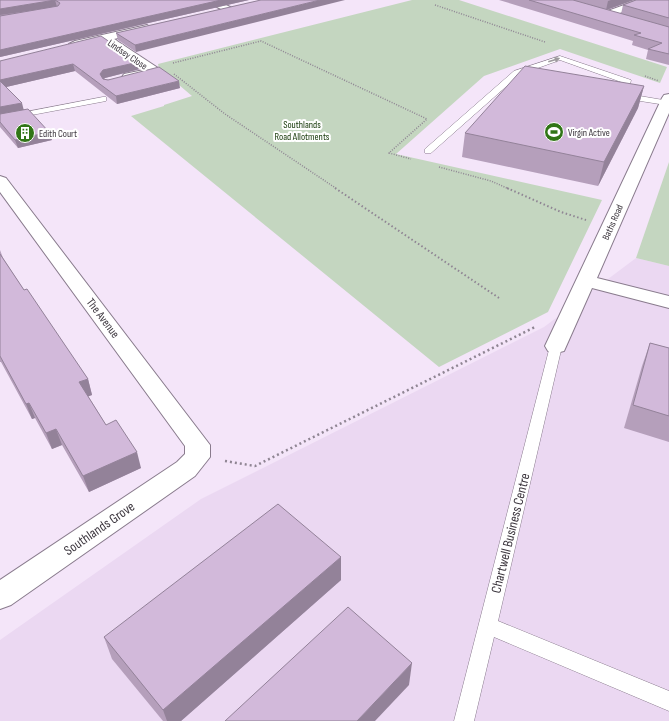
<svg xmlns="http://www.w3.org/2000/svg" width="669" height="721" font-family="'Sofia Sans Condensed',sans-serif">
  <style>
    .built { fill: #ebd8f2 }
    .green { fill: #c4d6c0 }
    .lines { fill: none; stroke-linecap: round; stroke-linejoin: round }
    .lane-casing { stroke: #897b8d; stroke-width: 1 }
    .street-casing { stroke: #897b8d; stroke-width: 2 }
    .path-far2 { stroke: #8f8593; stroke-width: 1.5; stroke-dasharray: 1 1.5; stroke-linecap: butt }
    .path-far1 { stroke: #8f8593; stroke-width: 2; stroke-dasharray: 1.5 2.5; stroke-linecap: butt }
    .path { stroke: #8f8593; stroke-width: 2.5; stroke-dasharray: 2 3; stroke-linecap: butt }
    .lane { fill: #fff; fill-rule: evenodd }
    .street { fill: #fff; fill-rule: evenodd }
    .wall { fill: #b59fbb }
    .shaded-wall { fill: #938299 }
    .building { fill: #d2b9da; stroke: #938299 }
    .oneway { fill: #9e9a9e }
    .labels { text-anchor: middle; stroke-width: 4; stroke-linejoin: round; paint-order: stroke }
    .far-street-label { font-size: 10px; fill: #3c363e; stroke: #fff }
    .far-park-label { font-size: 10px; fill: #123505; stroke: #fff }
    .far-poi-label { font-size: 10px; fill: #3c363e; stroke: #fff; text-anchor: start }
    .street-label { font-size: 12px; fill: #3c363e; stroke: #fff }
    .near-street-label { font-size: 14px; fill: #3c363e; stroke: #fff }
  </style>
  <rect width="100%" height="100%" fill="#f4e5f9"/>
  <!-- built -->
  <polygon class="built" points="636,258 669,266 669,721 0,721 0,640 201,499 544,327"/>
  <!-- green -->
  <g class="green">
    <polygon points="412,0 459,0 667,67 660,83 560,49 484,76 396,154 602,200 548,312 439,367 131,116 164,106 164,105 192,96 159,68 158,64"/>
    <polygon points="669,162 669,266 636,258"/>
  </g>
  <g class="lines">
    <defs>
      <g id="lane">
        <polygon points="560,56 631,80 628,94 669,101 669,104 666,105 621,98 620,96 624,83 560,60 524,73 538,76 538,80 518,76 431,153 425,153 425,149 514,71"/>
        <polygon points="103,97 106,97 106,101 0,121 0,117"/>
        <polygon points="556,342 560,343 562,346 498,621 669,691 669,711 494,637 474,721 454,721 550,346 552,343"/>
      </g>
      <g id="street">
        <polygon points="203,0 216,0 234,9 229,12 225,11"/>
        <polygon points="638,0 652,0 610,17 602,17 601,15 602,13"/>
        <path d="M147 25 152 28 151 30 114 39 158 68 160 71C156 76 130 81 124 80L122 77 124 74 144 70 103 41 75 47 69 44 75 41Z"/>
        <polygon points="669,94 669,113 597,278 669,296 669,308 592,288 564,351 556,353 548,351 545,346 662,98 664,95"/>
        <polygon points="0,176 6,178 210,445 210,457 195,476 11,605 0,609 0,580 177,462 185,454 185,446 0,192"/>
      </g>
    </defs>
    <!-- lane casing -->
    <use href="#lane" class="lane-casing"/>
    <!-- street casing -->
    <use href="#street" class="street-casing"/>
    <!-- path-far2 -->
    <g class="path-far2">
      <polyline points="435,5 545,42"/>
      <polyline points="173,63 261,41 427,119 389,153 411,159"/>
      <polyline points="174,74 225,114 337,189"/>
      <polyline points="645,76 659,81"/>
      <polyline points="439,167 491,181 509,189"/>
    </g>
    <!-- path-far1 -->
    <g class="path-far1">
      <polyline points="335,188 499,298"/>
      <polyline points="507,188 561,212 586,220"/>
    </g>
    <!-- path -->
    <polyline class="path" points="225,461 255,466 535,327"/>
    <!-- lane -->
    <use href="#lane" class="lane"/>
    <!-- street -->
    <use href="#street" class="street"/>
  </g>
  <!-- wall -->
  <g class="wall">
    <polygon points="0,0 249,0 0,57"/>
    <polygon points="261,0 136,52 118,40 116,33"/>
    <polygon points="499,0 634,0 607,10 621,14 623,5 669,0 669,65 646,59 648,50 632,45 633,41"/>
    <polygon points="0,61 139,62 140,69 105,78 103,79 180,88 117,104 75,71 6,87 24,110 52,140 18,148 0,127"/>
    <polygon points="644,86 638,108 598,186 462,157 465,133"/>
    <polygon points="0,250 3,258 24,290 88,379 92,395 88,396 106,425 141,468 89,492 62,445 52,449 35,418 32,419 1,362 0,362"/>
    <polygon points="650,343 669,348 669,442 624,428 642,366"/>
    <polygon points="341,557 341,580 181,721 163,721 112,659 104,637"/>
  </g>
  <!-- shaded-wall -->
  <g class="shaded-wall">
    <polygon points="55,0 57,7 0,15 0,9"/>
    <polygon points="221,0 249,0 0,57 0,50"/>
    <polygon points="320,0 345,0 136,52 135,45"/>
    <polygon points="611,0 634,0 606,10 608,1"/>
    <polygon points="139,62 140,69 105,78 102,81 100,74 103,70"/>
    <polygon points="73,64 75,71 2,88 0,80"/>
    <polygon points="179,81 180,88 117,104 116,96"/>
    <polygon points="644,86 638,108 598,186 604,162"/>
    <polygon points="22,103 24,111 0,115 0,107"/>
    <polygon points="49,132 52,140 18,148 15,140"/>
    <polygon points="88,379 92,395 84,398 79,382"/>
    <polygon points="29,403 35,418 32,419 26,404"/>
    <polygon points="56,429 62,445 52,449 46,433"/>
    <polygon points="137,452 141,468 89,492 83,476"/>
    <polygon points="341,557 341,580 181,721 167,721 163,710"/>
    <polygon points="412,663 409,685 375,721 357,721"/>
  </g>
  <!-- building -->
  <g class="building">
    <polygon points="0,0 221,0 0,50 0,16 58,6 60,3 55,0 0,9"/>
    <polygon points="261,0 320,0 135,45 116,33"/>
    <polygon points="529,0 573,0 669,27 669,54 648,49 662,43 634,35 641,33"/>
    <polygon points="636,0 669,0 669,18 623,5"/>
    <polygon points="101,36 139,62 103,70 100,74 103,79 108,80 159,67 179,81 116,96 73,64 0,80 0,61"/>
    <polygon points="525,66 644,86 604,162 465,133"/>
    <polygon points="0,81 22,103 0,107"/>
    <polygon points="28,109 49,132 15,140 0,122 0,114"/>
    <polygon points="0,254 24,290 27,289 88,379 79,382 106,425 116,420 137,452 83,476 56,429 46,433 29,403 26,404 0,356"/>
    <polygon points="650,343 669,348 669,416 633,405"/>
    <polygon points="278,504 341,557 163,710 104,637"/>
    <polygon points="348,607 412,663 357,721 225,721"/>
  </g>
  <!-- one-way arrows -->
  <defs><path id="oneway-solid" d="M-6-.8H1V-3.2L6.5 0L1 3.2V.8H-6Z"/></defs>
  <use class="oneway" href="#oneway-solid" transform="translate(554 60) rotate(-18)"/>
  <!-- icons -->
  <defs>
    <symbol id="stadium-disc" viewBox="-11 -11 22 22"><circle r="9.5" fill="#307516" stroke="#fff"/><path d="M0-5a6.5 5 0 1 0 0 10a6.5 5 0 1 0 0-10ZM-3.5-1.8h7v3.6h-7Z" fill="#fff"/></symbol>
    <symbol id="building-disc" viewBox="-11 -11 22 22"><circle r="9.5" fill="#307516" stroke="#fff"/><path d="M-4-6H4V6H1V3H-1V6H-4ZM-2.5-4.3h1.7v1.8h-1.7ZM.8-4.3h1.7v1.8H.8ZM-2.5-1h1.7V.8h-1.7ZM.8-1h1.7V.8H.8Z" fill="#fff"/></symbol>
  </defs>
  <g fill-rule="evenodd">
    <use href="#stadium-disc" x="543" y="121" width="22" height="22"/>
    <use href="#building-disc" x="14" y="122" width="22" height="22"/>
  </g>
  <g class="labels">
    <!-- far-street labels -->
    <g class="far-street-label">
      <text transform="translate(128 54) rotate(34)" y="4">Lindsey Close</text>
      <text transform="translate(612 222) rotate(-66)" y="4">Baths Road</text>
    </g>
    <!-- far-park labels -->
    <g class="far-park-label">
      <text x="302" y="128">Southlands<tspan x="302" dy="12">Road Allotments</tspan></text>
    </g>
    <!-- far-poi labels -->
    <g class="far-poi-label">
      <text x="568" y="136">Virgin Active</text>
      <text x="39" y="137">Edith Court</text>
    </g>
    <!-- street labels -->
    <g class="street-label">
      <text transform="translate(103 318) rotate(53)" y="4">The Avenue</text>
    </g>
    <!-- near-street labels -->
    <g class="near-street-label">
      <text transform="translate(99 528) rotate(-35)" y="5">Southlands Grove</text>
      <text transform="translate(510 533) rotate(-76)" y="5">Chartwell Business Centre</text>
    </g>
  </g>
</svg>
